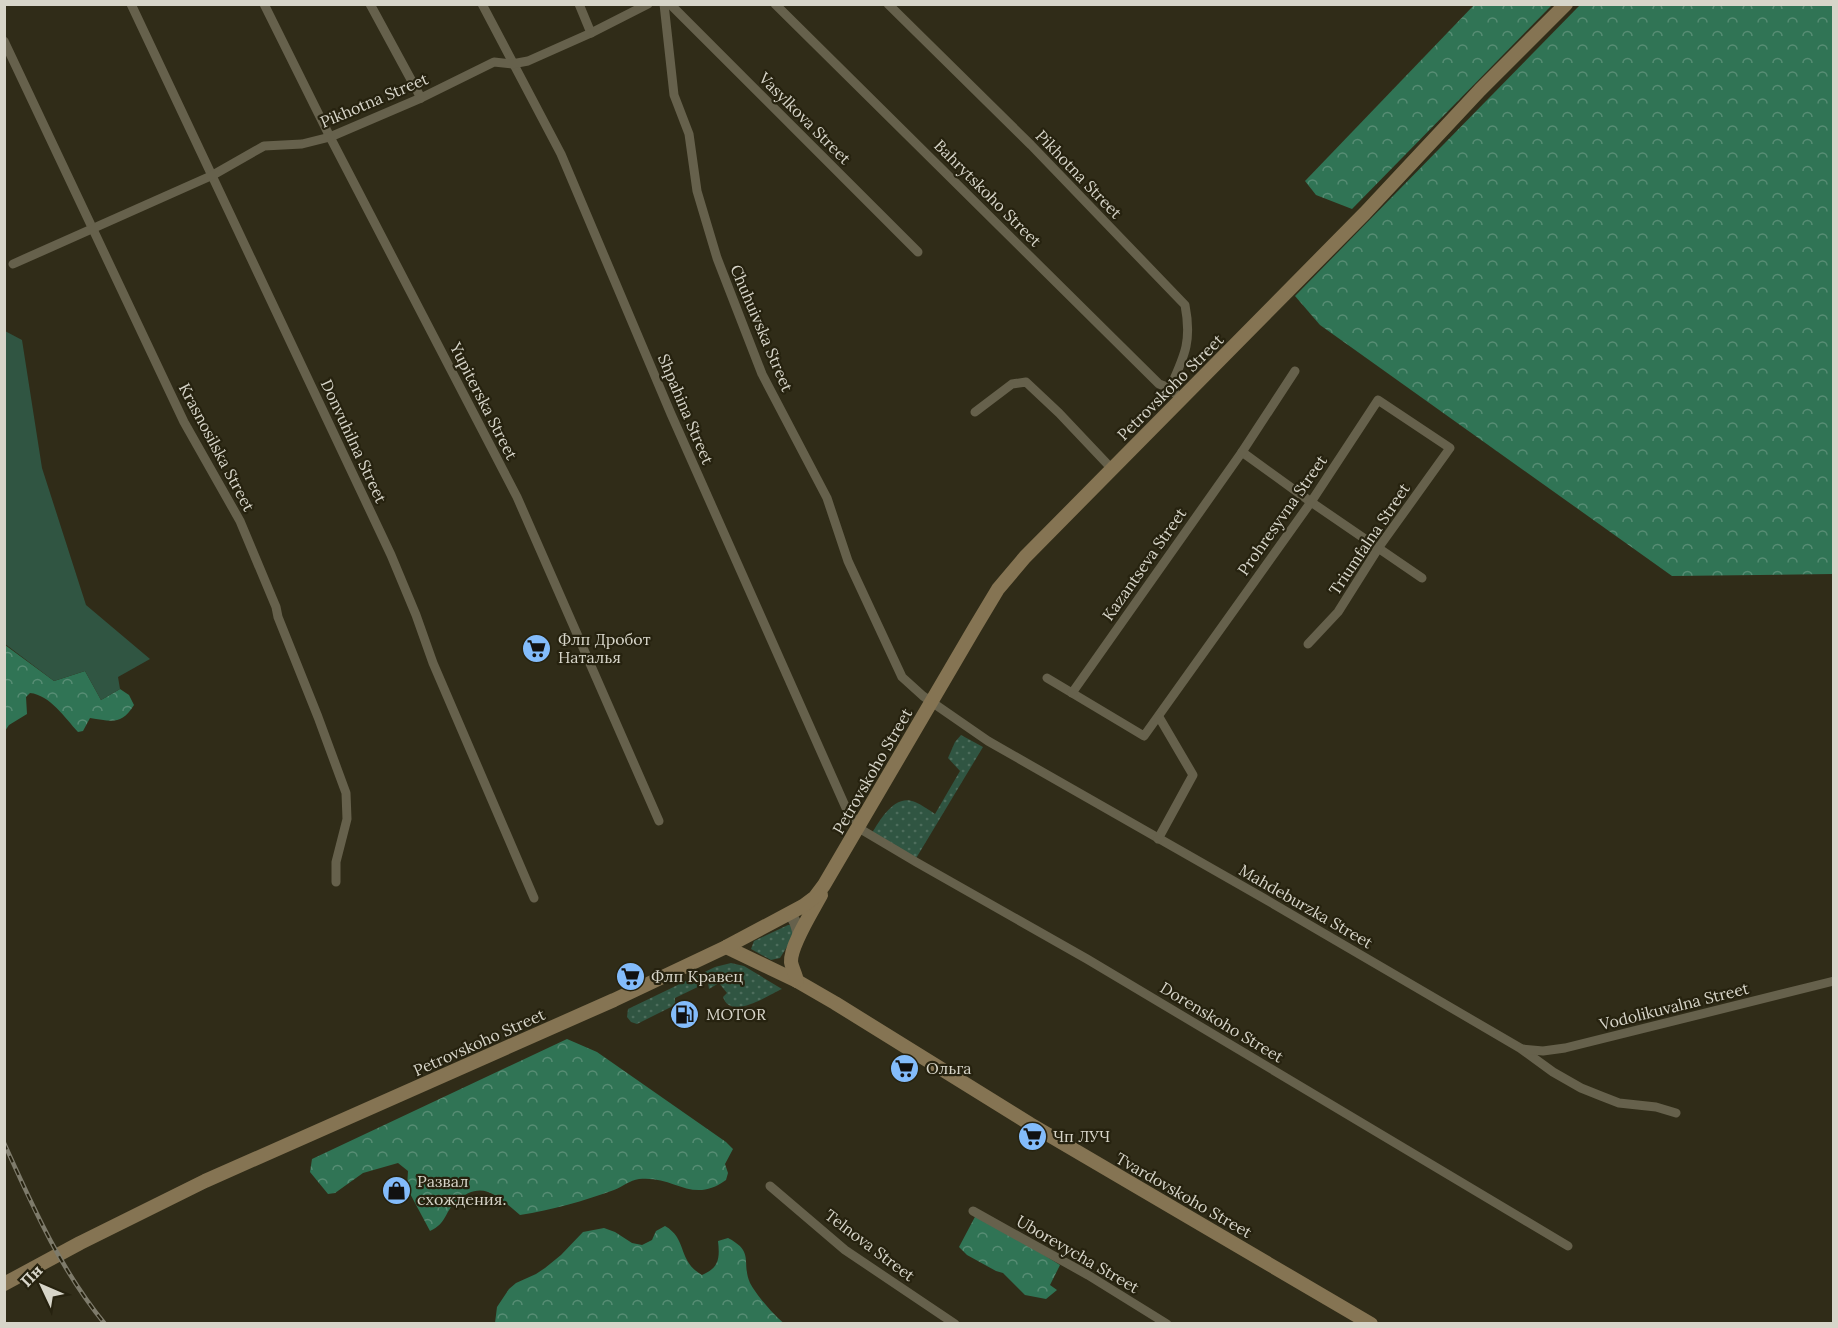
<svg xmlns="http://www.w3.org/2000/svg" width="1838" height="1328" font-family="Lora,serif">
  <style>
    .grass { fill: url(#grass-dots) }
    .forest { fill: url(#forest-crowns) }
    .green { fill: #305542 }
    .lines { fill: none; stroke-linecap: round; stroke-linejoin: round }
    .minor { stroke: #66614c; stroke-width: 9 }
    .tertiary { stroke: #66614c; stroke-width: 12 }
    .secondary { stroke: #857453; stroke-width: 14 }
    .rail-casing { stroke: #7e7b6b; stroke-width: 4.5 }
    .rail { stroke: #26220f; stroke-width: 2; stroke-dasharray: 7; stroke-linecap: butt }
    .labels { text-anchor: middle; stroke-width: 4.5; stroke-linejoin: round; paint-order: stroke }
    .street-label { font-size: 16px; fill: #d7d5c9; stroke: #26220f }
    .poi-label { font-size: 16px; fill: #d7d5c9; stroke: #26220f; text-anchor: start }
  </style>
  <defs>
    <pattern id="grass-dots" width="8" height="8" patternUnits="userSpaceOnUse" patternTransform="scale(1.5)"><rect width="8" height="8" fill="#305542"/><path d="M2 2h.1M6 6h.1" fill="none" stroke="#4d6d5c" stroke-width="1.8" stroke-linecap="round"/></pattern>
    <pattern id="forest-crowns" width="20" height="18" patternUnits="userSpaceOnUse" patternTransform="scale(1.5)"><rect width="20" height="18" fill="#307455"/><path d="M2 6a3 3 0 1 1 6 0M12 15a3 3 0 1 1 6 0" fill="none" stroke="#578d74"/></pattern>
  </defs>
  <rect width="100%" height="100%" fill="#302c18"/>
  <!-- grass -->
  <g class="grass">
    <path d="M961 735 983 747 915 860 872 833C880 820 895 793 915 802 922 805 929 810 935 814L960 771 948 758 955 742Z"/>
    <polygon points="788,925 791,925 795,934 780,958 771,960 751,949 754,941"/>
    <path d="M731 963 744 966 782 989C768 995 731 1021 723 997L727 993 719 983 709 989 708 982 675 998V1005L637 1024 631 1022 627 1017 628 1009 715 967Z"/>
  </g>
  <!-- forest -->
  <g class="forest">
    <polygon points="1475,4 1552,5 1352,209 1316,195 1305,181"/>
    <polygon points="1580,5 1833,5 1833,574 1672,576 1320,325 1295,296"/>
    <path d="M5 645 54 681 85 671 101 700 120 689 129 695 134 705C121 726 111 721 90 718L83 731 78 732C65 718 50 695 30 693L26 697 27 714 9 725 5 731Z"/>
    <path d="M567 1039 597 1052 726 1142 733 1149 725 1164 728 1173 726 1180C692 1205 675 1175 639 1179 630 1180 622 1187 614 1190 584 1201 552 1210 520 1215 498 1197 482 1177 455 1203 444 1213 447 1223 430 1231L407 1188 408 1171 398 1163 363 1173 335 1193 328 1194 310 1172 312 1159Z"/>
    <polygon points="977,1213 1060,1265 1050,1285 1057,1290 1046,1299 1025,1295 1003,1273 996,1271 967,1255 959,1247"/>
    <path d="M665 1226C688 1239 677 1261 702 1275 719 1268 720 1258 718 1241L728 1238C755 1252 741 1262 750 1283 755 1293 775 1317 784 1323H495L497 1307 509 1289 516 1283 536 1274 545 1268 561 1255 583 1232 604 1228 615 1232 632 1243 642 1245 652 1240 656 1231Z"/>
  </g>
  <!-- green -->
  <polygon class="green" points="5,331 22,340 42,468 86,605 150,659 118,677 120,689 101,700 85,671 54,681 5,644"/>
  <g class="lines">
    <!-- minor -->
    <g class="minor">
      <polyline points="131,4 391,555 416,615 433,663 534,898"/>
      <polyline points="264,4 330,137 517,497 659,821"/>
      <polyline points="370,4 421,98"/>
      <polyline points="482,4 561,154 671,414 846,808 862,830 916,862 1087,959 1568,1246"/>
      <polyline points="579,4 591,33"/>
      <polyline points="664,4 674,95 689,134 697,191 717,258 762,374 827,498 848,561 902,677 923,696 988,741 1265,899 1520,1048 1553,1072 1581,1088 1601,1096 1619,1103 1656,1107 1676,1113"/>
      <polyline points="670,4 918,252"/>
      <polyline points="775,4 1159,384 1170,388 1181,399"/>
      <path d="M888 4 1031 145 1185 305C1192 341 1185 355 1170 388"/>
      <polyline points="4,41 184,422 240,521 276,607 278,617 318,717 346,793 347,819 336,862 336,882"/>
      <polyline points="13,264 213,175 264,146 302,144 330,137 421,98 494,62 512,64 528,61 591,33 648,4"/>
      <polyline points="975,412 1012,384 1026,382 1059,413 1112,469"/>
      <polyline points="1242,452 1311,502 1422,578"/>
      <polyline points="1047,678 1144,736 1311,502 1378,400 1450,448 1379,547 1338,612 1308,644"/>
      <polyline points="1072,693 1242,452 1295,371"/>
      <polyline points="1158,839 1193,775 1159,717"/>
      <polyline points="1522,1049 1543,1051 1565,1048 1834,981"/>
      <polyline points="770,1186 845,1250 955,1324"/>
      <polyline points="973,1211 1088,1275 1167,1324"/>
    </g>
    <!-- tertiary -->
    <path class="tertiary" d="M789 914C796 920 797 927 799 936"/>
    <!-- secondary -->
    <g class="secondary">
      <polyline points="726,947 797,981 835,1003 1030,1124 1371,1324"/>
      <path d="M797 981C796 975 792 968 791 962 790 946 813 910 821 895"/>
      <polyline points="4,1284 80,1243 205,1181 614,1000 726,947 803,906 815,897 824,885 974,629 998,589 1025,557 1365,213 1480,90 1566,4"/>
    </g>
    <defs>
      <path id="rail" d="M4 1143C33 1207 60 1269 105 1324"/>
    </defs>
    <!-- rail casing -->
    <use href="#rail" class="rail-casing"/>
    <!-- rail -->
    <use href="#rail" class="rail"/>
  </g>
  <!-- icons -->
  <defs>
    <symbol id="supermarket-disc" viewBox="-11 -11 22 22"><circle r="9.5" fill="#83bcfb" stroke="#26220f"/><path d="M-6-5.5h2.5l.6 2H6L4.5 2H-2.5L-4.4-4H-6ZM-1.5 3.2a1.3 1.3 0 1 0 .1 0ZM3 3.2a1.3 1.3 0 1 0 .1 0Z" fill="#111"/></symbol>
    <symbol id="fuel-disc" viewBox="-11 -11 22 22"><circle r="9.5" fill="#83bcfb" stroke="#26220f"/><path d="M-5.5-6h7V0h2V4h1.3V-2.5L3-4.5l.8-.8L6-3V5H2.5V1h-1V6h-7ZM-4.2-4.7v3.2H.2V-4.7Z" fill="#111"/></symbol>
    <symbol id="shop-disc" viewBox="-11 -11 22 22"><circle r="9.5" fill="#83bcfb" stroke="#26220f"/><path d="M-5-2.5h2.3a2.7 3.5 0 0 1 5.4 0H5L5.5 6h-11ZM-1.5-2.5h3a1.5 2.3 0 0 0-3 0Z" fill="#111"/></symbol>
  </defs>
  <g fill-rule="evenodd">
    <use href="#supermarket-disc" x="520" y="632" width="33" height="33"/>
    <use href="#supermarket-disc" x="614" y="960" width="33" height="33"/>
    <use href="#fuel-disc" x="668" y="998" width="33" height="33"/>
    <use href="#supermarket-disc" x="888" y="1052" width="33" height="33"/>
    <use href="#supermarket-disc" x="1016" y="1120" width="33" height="33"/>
    <use href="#shop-disc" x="380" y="1174" width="33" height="33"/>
  </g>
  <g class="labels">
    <!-- street labels -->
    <g class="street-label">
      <text transform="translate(374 100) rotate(-23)" y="6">Pikhotna Street</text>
      <text transform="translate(805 118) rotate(45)" y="6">Vasylkova Street</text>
      <text transform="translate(1079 174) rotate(46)" y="6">Pikhotna Street</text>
      <text transform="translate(988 193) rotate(45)" y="6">Bahrytskoho Street</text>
      <text transform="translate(762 328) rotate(67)" y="6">Chuhuivska Street</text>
      <text transform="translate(1170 387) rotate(-45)" y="6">Petrovskoho Street</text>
      <text transform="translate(484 401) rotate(63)" y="6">Yupiterska Street</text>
      <text transform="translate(686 409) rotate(67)" y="6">Shpahina Street</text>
      <text transform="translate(354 441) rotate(65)" y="6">Donvuhilna Street</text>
      <text transform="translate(217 447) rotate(62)" y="6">Krasnosilska Street</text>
      <text transform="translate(1282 515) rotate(-55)" y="6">Prohresyvna Street</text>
      <text transform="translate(1369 539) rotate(-56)" y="6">Triumfalna Street</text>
      <text transform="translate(1144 564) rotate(-55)" y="6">Kazantseva Street</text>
      <text transform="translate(872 771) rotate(-60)" y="6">Petrovskoho Street</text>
      <text transform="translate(1306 906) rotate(30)" y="6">Mahdeburzka Street</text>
      <text transform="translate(1674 1006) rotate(-14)" y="6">Vodolikuvalna Street</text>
      <text transform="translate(1222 1022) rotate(31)" y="6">Dorenskoho Street</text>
      <text transform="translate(479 1042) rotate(-24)" y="6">Petrovskoho Street</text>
      <text transform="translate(1184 1195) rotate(30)" y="6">Tvardovskoho Street</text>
      <text transform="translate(870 1245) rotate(37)" y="6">Telnova Street</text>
      <text transform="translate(1078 1254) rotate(30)" y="6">Uborevycha Street</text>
    </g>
    <!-- poi labels -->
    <g class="poi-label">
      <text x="558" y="645">Флп Дробот<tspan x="558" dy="18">Наталья</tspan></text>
      <text x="651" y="982">Флп Кравец</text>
      <text x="706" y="1020">MOTOR</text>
      <text x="926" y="1074">Ольга</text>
      <text x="1053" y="1142">Чп ЛУЧ</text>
      <text x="417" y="1187">Развал<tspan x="417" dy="18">схождения.</tspan></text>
    </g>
  </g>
  <!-- border -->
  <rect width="1838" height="1328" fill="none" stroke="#d7d5c9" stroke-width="12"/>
  <!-- north arrow -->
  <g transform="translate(42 1286) rotate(314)" stroke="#26220f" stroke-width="4.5" paint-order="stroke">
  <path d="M0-4.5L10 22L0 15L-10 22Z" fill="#d7d5c9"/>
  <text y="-9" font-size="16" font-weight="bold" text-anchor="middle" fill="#d7d5c9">Пн</text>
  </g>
</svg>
